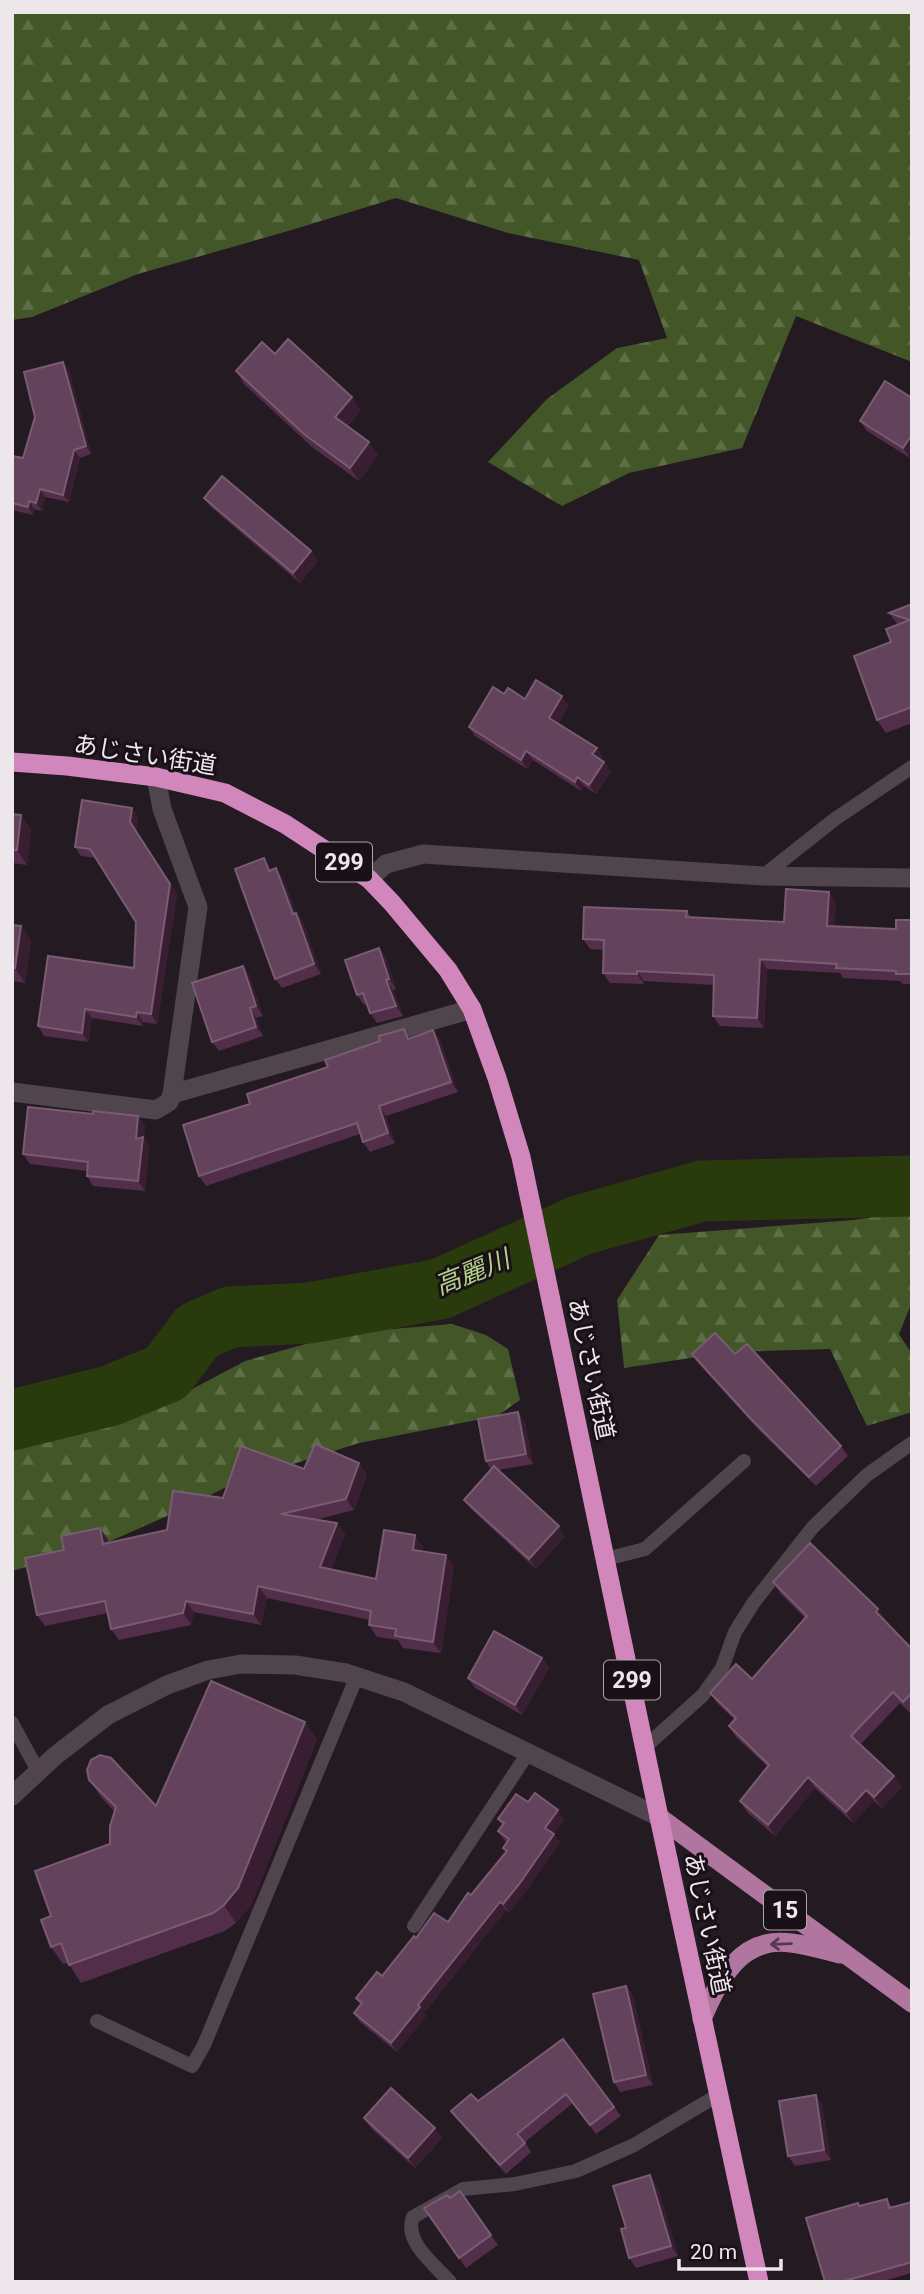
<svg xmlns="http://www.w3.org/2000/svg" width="924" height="2294" font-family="Roboto,'Noto Sans JP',sans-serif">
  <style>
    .forest { fill: url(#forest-firs) }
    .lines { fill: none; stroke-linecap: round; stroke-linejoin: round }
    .river { stroke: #293b0c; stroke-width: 61 }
    .service { stroke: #50454c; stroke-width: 14 }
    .minor { stroke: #50454c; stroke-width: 19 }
    .tertiary { stroke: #50454c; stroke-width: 19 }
    .primary { stroke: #b176a0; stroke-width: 19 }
    .trunk { stroke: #d186bc; stroke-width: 19 }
    .wall { fill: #532e4a }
    .shaded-wall { fill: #391e32 }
    .building { fill: #63425b; stroke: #795b72; stroke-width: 2 }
    .oneway { stroke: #56394e }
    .labels { text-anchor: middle; stroke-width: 6; stroke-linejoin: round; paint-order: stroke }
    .shield { fill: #1a1118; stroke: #aea6ab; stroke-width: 2 }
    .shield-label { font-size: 23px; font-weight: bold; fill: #ede6ea }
    .street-label { font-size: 24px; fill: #ede6ea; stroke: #1a1118 }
    .water-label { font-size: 26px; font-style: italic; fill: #b1d289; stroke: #1a1118 }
  </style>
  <defs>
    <pattern id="forest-firs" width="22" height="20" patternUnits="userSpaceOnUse" patternTransform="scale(1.75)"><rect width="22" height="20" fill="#425628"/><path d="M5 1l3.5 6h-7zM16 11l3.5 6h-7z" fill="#5e6e47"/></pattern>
  </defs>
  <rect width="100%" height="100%" fill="#241a21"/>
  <!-- forest -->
  <g class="forest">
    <polygon points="12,12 912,12 912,362 796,316 742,448 629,473 562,506 488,462 547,399 617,348 667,338 639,260 508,233 396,198 295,229 138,274 32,317 12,320"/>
    <polygon points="912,1211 912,1302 899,1334 912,1354 912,1412 867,1426 830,1349 730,1352 624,1368 617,1300 659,1235 854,1220"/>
    <polygon points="452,1324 486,1335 508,1349 520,1400 497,1416 359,1443 287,1466 226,1487 183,1509 97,1547 12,1571 12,1444 52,1439 149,1412 245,1361 344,1333"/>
  </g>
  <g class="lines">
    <!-- river -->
    <polyline class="river" points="12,1420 109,1396 166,1373 198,1331 230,1317 309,1313 440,1289 581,1225 702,1191 912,1186"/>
    <!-- service -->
    <g class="service">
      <polyline points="763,876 835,819 912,767"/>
      <polyline points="606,1559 645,1549 744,1461"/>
      <polyline points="12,1723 38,1771"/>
      <polyline points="645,1747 703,1695 722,1668 735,1632 754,1602 813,1527 867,1475 912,1443"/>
      <polyline points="414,1926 528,1753"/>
      <polyline points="97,2021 192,2066 204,2045 357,1676"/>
      <path d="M450 2282C435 2265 403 2241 413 2217L463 2189 515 2184 576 2171 634 2145 718 2095"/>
    </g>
    <!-- minor -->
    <g class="minor">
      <polyline points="369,879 386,864 423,854 763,876 912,878"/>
      <polyline points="12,1092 156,1110 169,1102 172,1094 198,907 162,809 156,777"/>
      <polyline points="172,1094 472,1009"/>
    </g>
    <!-- tertiary -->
    <polyline class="tertiary" points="12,1796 55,1756 108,1715 167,1685 208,1670 241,1664 295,1665 346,1673 404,1692 659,1817"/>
    <!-- primary -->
    <g class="primary">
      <polyline points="659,1817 912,2003"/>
      <path d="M702 2019C719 1980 740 1936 791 1943 808 1945 824 1950 840 1954"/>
    </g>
    <!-- trunk -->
    <polyline class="trunk" points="12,762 67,766 156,777 225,793 285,824 369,879 392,903 448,970 472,1009 497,1078 521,1157 659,1817 759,2282"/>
  </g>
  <!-- wall -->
  <g class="wall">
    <polygon points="275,354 361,410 347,426 378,455 359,481 312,447 244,384 236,371"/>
    <polygon points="69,370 91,454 80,458 69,502 45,497 42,511 34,509 33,515 12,510 12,456 23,458"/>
    <polygon points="912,398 912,456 910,458 867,431 860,421"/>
    <polygon points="204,498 311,551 318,561 300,583 211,507"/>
    <polygon points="912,604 912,723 886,733 877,720 898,625 889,613"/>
    <polygon points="504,694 569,706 558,723 603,757 601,760 604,762 611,771 596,794 584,786 581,791 533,760 527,769 475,736 469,727"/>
    <polygon points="132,808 138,818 136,832 177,894 157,1024 143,1022 143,1026 92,1018 88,1042 44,1036 38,1026 134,968 136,922 96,858 81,856 75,847"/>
    <polygon points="12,814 21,815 31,830 27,865 12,863"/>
    <polygon points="264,858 272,870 283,878 296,913 303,922 321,974 282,988 275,979"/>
    <polygon points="836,902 834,927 896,929 912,920 912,984 903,984 900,981 843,978 840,973 767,969 764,1028 720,1026 713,1016 714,985 644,981 644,984 610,983 603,973 604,950 590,949 583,939 687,911 691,917 784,922"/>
    <polygon points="12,925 21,926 31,940 25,983 12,981"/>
    <polygon points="379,948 386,958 396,989 393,990 403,1016 377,1023 370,1013 367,1004 364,1005 357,995"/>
    <polygon points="243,966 249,975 263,1016 256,1018 263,1036 219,1051 212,1042"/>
    <polygon points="433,1030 440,1040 458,1092 386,1116 395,1143 370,1152 363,1142 360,1134 206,1186 199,1176 328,1067"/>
    <polygon points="93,1114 138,1116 145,1126 144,1139 149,1147 145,1191 93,1186 87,1176 87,1171 30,1164 23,1154"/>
    <polygon points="692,1354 735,1354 841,1446 848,1456 816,1486 758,1429 699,1364"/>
    <polygon points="525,1422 533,1464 498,1470 565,1536 536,1569 471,1509 464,1500 491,1470 486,1461"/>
    <polygon points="359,1463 367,1475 354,1510 315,1520 337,1523 345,1534 331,1569 376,1579 423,1546 422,1551 454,1566 441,1653 403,1648 398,1640 377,1637 369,1625 370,1620 267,1598 261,1625 194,1612 191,1625 119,1640 111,1629 108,1613 45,1626 37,1615 64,1550 100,1528 108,1540 109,1543 167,1530 223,1498 304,1469"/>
    <polygon points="773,1582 878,1609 886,1620 885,1621 912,1649 912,1712 910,1713 900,1703 860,1745 902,1787 882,1808 874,1801 853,1823 815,1788 775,1836 747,1812 740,1801 768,1767 736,1737 729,1726 735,1720 718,1704 710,1693 752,1679 805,1618 780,1593"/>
    <polygon points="542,1658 549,1668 522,1715 475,1688 468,1678"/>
    <polygon points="305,1722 317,1740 251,1905 236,1923 225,1931 81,1983 68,1963 63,1964 51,1947 51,1916 110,1844 114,1811 101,1797 89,1780 156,1806"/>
    <polygon points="528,1802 564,1819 553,1834 560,1842 526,1891 509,1912 506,1910 424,2013 426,2016 397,2052 360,2022 354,2013 360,2005 356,1998 382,1976 416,1938 448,1922 471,1895 506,1852 503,1848 507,1842 504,1840 498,1831 502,1825 498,1819"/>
    <polygon points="626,1986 633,1996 653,2085 620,2092 614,2082"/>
    <polygon points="563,2039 621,2116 596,2134 573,2103 525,2142 531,2152 506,2174 458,2120 451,2111 478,2101"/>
    <polygon points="816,2095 822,2105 831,2160 795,2166 788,2156"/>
    <polygon points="364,2118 442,2138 415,2168 371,2128"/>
    <polygon points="657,2185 678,2256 636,2268 629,2258 626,2228"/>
    <polygon points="460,2191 498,2245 466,2268 424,2208 450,2198"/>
    <polygon points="887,2199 892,2207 912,2202 912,2273 880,2282 825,2282 860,2206"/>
  </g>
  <!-- shaded-wall -->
  <g class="shaded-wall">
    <polygon points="63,362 69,370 91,454 86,446"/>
    <polygon points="352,397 361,410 343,429 335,417"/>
    <polygon points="911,436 912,438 912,456 910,458 903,448"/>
    <polygon points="369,442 378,455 359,481 350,468"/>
    <polygon points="74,450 80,458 69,502 63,495"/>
    <polygon points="40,489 45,497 42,511 36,503"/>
    <polygon points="29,501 34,509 33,515 28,507"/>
    <polygon points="311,551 318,561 300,583 293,573"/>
    <polygon points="562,696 569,706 556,727 549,718"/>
    <polygon points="597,748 603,757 599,763 592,754"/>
    <polygon points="526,751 533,760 527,769 521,760"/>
    <polygon points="604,762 611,771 596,794 589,785"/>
    <polygon points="577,777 584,786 581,791 575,782"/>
    <polygon points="132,808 138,818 136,832 177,894 157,1024 151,1014 130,822"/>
    <polygon points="21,815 31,830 27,865 17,850"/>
    <polygon points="264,858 271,868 276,881 269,871"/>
    <polygon points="276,868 283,878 300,924 293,914"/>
    <polygon points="829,892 836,902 834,936 827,926"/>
    <polygon points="296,913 303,922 321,974 314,964"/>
    <polygon points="21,926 31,940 25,983 15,968"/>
    <polygon points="379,948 386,958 396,989 389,979"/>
    <polygon points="760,959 767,969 764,1028 757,1018"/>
    <polygon points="243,966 249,975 263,1016 256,1006"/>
    <polygon points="637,971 644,981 644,984 637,974"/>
    <polygon points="386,980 393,990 403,1016 396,1006"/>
    <polygon points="250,1008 256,1018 263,1036 256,1027"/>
    <polygon points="85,1009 92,1018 88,1042 82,1033"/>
    <polygon points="137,1012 143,1022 143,1026 136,1017"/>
    <polygon points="433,1030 440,1040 458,1092 451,1082"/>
    <polygon points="379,1106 386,1116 395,1143 388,1133"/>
    <polygon points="138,1116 145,1126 144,1139 149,1147 145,1191 138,1181 136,1139"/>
    <polygon points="518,1412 525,1422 533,1464 526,1454"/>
    <polygon points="359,1463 367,1475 354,1510 346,1499"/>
    <polygon points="337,1523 345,1534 328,1579 320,1567"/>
    <polygon points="559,1526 565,1536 536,1569 529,1559"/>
    <polygon points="100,1528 108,1540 111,1556 103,1544"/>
    <polygon points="415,1535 423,1546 421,1561 413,1550"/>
    <polygon points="446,1555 454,1566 441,1653 433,1642"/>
    <polygon points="258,1586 267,1598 261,1625 253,1614"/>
    <polygon points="186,1601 194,1612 191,1625 183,1613"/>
    <polygon points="878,1609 886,1620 884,1623 876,1612"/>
    <polygon points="542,1658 549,1668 522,1715 515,1705"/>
    <polygon points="305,1722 317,1740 251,1905 236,1923 224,1905"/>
    <polygon points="894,1776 902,1787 882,1808 874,1797"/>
    <polygon points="808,1777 815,1788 775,1836 768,1825"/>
    <polygon points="866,1790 874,1801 853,1823 846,1812"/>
    <polygon points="558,1810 564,1819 551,1837 545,1828"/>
    <polygon points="554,1834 560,1842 526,1891 509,1912 503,1904"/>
    <polygon points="500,1902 506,1910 424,2013 426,2016 397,2052 391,2043 418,2005"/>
    <polygon points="626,1986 633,1996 653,2085 646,2075"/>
    <polygon points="816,2095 822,2105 831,2160 824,2150"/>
    <polygon points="435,2128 442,2138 415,2168 408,2158"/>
    <polygon points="650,2175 657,2185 678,2256 671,2246"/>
  </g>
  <!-- building -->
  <g class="building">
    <polygon points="288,339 352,397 335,417 369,442 350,468 304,434 236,371 262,342 275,354"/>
    <polygon points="63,362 86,446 74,450 63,495 40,489 36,503 29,501 28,507 12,503 12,456 23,458 35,417 24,372"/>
    <polygon points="885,381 912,398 912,437 911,436 903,448 860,421"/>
    <polygon points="222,476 311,551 293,573 204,498"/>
    <polygon points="912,604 912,707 877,720 854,656 891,642 886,629 910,620 889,613"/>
    <polygon points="536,680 562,696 549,718 597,748 592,754 604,762 589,785 577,777 575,782 526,751 521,760 469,727 493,687 504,694 508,688 525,699"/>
    <polygon points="82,800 132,808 130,822 170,884 151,1014 137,1012 136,1017 85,1009 82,1033 38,1026 48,956 134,968 136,922 90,849 75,847"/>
    <polygon points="12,814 21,815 17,850 12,850"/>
    <polygon points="264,858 269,871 276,868 293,914 296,913 314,964 275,979 235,869"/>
    <polygon points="786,889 829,892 827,926 896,929 896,920 912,920 912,974 896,974 896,971 836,968 837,964 760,959 757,1018 713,1016 714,975 637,971 637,974 603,973 604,940 583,939 584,907 687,911 686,917 784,922"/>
    <polygon points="12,925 21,926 15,968 12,968"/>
    <polygon points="379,948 389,979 386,980 396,1006 370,1013 363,993 357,995 345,960"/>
    <polygon points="243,966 256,1006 250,1008 256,1027 212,1042 192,983"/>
    <polygon points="404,1029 408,1039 433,1030 451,1082 379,1106 388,1133 363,1142 357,1123 199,1176 183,1125 250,1104 247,1094 328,1067 325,1060 380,1041 379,1036"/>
    <polygon points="28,1107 93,1114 93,1111 138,1116 136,1139 143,1137 138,1181 87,1176 88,1162 23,1154"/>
    <polygon points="715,1333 735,1354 747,1344 841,1446 809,1477 751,1419 692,1354"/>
    <polygon points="518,1412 526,1454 486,1461 478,1419"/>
    <polygon points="315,1444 359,1463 346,1499 281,1514 337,1523 320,1567 376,1579 384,1530 415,1535 413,1550 446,1555 433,1642 395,1636 396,1629 369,1625 371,1611 258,1586 253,1614 186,1601 183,1613 111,1629 105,1601 37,1615 25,1558 64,1550 61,1536 100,1528 103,1544 167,1530 173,1491 223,1498 241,1446 304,1469"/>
    <polygon points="494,1466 559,1526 529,1559 464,1500"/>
    <polygon points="810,1543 878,1609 876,1612 912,1649 912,1693 903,1702 893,1692 851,1736 894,1776 874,1797 866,1790 846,1812 808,1777 768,1825 740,1801 769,1765 729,1726 736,1718 710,1693 736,1664 752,1679 807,1616 773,1582"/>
    <polygon points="494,1631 542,1658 515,1705 468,1678"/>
    <polygon points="211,1681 305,1722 238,1888 224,1905 213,1913 69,1965 61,1943 51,1947 41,1920 51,1916 35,1871 110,1844 110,1826 116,1807 89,1780 87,1770 91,1760 100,1755 111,1758 156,1806"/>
    <polygon points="535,1793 558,1810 545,1828 554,1834 520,1883 503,1904 500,1902 418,2005 420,2007 391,2043 354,2013 362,2003 356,1998 377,1972 382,1976 414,1936 416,1938 434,1913 448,1922 468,1893 471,1895 507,1851 503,1848 509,1839 498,1831 504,1823 498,1819 516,1794 528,1802"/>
    <polygon points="626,1986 646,2075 614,2082 593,1994"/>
    <polygon points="563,2039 614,2107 590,2125 566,2094 517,2134 525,2143 500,2165 451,2111 471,2094 478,2101"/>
    <polygon points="391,2088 435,2128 408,2158 364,2118"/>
    <polygon points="816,2095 824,2150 788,2156 779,2101"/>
    <polygon points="650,2175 671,2246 629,2258 621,2229 626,2228 613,2186"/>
    <polygon points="460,2191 491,2235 459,2258 424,2208 447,2195 450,2198"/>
    <polygon points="887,2199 889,2208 912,2202 912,2262 841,2282 825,2282 806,2218 858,2203 859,2206"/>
  </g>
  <!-- one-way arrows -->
  <defs><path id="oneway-shaft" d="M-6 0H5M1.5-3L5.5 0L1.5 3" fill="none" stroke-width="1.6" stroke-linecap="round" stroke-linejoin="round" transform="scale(1.75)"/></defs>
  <use class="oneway" href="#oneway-shaft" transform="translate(781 1944) rotate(178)"/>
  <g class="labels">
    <!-- shield labels -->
    <g class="shield">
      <rect x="316" y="842.5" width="56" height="39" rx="5"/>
      <rect x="604" y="1660.5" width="56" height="39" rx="5"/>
      <rect x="764" y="1890.5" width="42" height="39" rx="5"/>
    </g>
    <g class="shield-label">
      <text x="344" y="870">299</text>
      <text x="632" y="1688">299</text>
      <text x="785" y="1918">15</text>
    </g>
    <!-- street labels -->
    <g class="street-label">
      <text transform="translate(145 755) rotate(9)" y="8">あじさい街道</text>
      <text transform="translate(591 1369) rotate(78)" y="8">あじさい街道</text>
      <text transform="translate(707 1924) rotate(78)" y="8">あじさい街道</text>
    </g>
    <!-- water labels -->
    <g class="water-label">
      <text transform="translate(472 1272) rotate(-22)" y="9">高麗川</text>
    </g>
  </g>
  <!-- border -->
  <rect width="924" height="2294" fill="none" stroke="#ede6ea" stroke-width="28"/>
  <!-- scale -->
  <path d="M679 2259v10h102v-10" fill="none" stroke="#ede6ea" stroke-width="3.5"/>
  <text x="690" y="2259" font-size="21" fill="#ede6ea" stroke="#1a1118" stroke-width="5" paint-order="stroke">20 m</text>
</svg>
